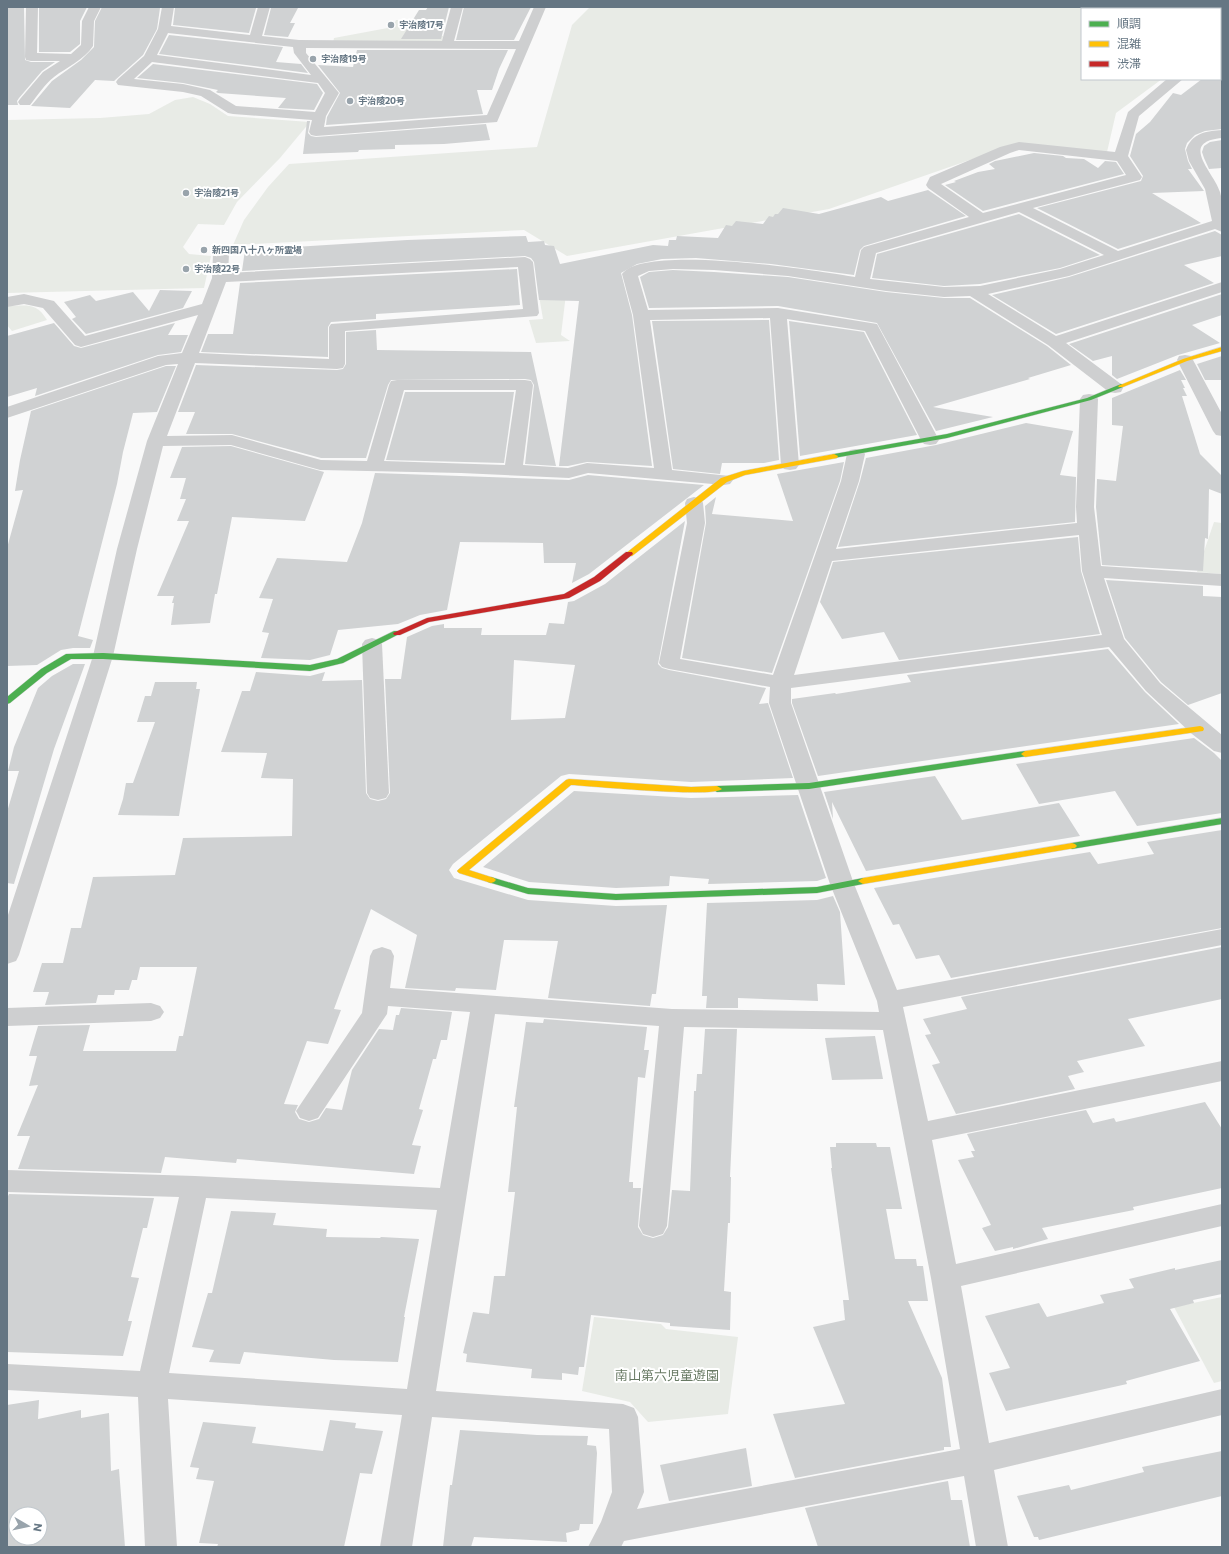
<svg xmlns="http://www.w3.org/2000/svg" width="1229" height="1554" font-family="Commissioner,'Noto Sans JP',sans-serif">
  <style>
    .green { fill: #e8ebe6 }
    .building { fill: #d0d2d3; fill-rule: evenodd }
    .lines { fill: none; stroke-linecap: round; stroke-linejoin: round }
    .fast-casing { stroke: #d5d6d7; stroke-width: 1 }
    .slow-casing { stroke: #d5d6d7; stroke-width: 1 }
    .jam-casing { stroke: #d5d6d7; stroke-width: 1 }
    .street { fill: #cecfd0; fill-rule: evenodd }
    .fast { fill: #4caf50; fill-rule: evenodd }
    .slow { fill: #ffc107; fill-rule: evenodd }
    .jam { fill: #c62828; fill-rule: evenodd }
    .poi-dot { fill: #99a4ac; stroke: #fff; stroke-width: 1.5 }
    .labels { text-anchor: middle; stroke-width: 4; stroke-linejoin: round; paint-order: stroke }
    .far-poi-label { font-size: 9px; font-weight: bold; fill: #657683; stroke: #fff; text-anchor: start }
    .near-park-label { font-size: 13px; fill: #687a64; stroke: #fff }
  </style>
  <rect width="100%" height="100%" fill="#f9f9f9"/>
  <!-- green -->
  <g class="green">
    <polygon points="590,7 1222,7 1222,57 1220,58 1220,9 1082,9 1082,79 1162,79 1116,113 1107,152 1007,147 829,209 567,256 524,230 233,245 244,220 268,187 289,164 537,147 572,25"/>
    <polygon points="396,20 419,21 424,34 443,36 442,43 333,43 334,38 393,27"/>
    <polygon points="193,97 210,104 228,116 310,122 280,158 237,202 224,225 198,224 183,247 189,254 211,256 204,288 7,293 7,120 100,118 149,114 175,100"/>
    <polygon points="566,294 561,335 570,341 536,343 529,320 543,319 539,296"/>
    <path d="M7 306C27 306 36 302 47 320L12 331 7 325Z"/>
    <polygon points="1214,522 1222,523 1222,574 1197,572"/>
    <polygon points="1222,1297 1222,1381 1214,1383 1174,1307"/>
    <polygon points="594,1317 661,1324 666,1329 738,1337 728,1414 648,1422 630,1402 582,1391"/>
  </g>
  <!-- building -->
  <g class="building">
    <polygon points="7,7 24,7 25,60 31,62 55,62 42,71 19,98 17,101 18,105 7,105"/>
    <polygon points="39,7 87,7 80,21 80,44 70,52 39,52"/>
    <polygon points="102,7 160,8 157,29 143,55 114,81 95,80 70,108 31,106 52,81 81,60 94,47 95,21"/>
    <polygon points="428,7 449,7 441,39 401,39 419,10 426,10"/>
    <polygon points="464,7 531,7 514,40 456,40"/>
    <polygon points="175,8 209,7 256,8 249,33 173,25"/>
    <polygon points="271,8 298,8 290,23 295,23 288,37 264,35"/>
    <polygon points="169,35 283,47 276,62 301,64 308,73 159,54"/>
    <polygon points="357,50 508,50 499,69 492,90 477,90 483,114 326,125 327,117 340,93 318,65 353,67"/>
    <polygon points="153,64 317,84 323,93 314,110 278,108 286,98 218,93 216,92 218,90 183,83 137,78"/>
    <polygon points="1202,79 1222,79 1222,129 1205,131 1195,135 1187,143 1185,149 1188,161 1192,169 1188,169 1204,191 1152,193 1201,223 1118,249 1037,208 1141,181 1143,176 1130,156 1136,134 1150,122 1173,93 1181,95"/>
    <polygon points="307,121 310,121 308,133 311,136 316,137 486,124 490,140 444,144 395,145 395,149 359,150 358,152 303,154"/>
    <polygon points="1222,140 1222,168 1209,169 1204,158 1202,152 1204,146 1210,142"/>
    <polygon points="1034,153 1063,156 1066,158 1084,159 1098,168 1105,161 1116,162 1124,174 983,211 945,185 956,182 954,181 978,172 995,169 989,164 995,161"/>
    <polygon points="928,190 966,216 864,246 860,250 854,275 771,264 696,258 662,259 637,264 621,273 632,315 652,466 587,462 568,466 559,466 579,301 539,300 534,262 531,258 525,256 242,271 245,250 407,240 526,236 528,242 544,241 545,245 554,246 560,264 653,245 668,246 669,240 676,240 677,236 718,238 726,225 732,226 736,221 763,224 769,216 773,217 775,214 778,214 783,208 819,214 881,197 888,201"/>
    <polygon points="1019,214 1100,255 1060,268 980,284 944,286 872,278 877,254"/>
    <polygon points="1215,231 1222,235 1222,256 1184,265 1214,283 1056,334 992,295 1069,277"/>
    <polygon points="517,269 520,305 376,314 376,319 331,322 328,327 328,357 201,352 208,334 233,334 240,283"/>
    <polygon points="673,270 714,272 788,277 886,292 944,298 970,298 1047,346 1071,365 1028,378 1030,379 933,407 993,417 936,431 877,323 778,306 649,308 640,277 649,272"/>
    <polygon points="160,290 192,291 183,308 86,334 72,319 76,317 64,302 90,295 96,301 133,292 149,311"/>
    <polygon points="1222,294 1222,315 1192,325 1220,343 1178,355 1117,379 1112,375 1112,356 1093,361 1069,344"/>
    <polygon points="769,320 779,460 764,463 722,463 720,474 673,469 652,321"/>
    <polygon points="789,321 864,332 917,435 800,456"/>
    <polygon points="54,323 74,346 81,348 175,323 168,335 188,335 181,352 158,355 35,396 37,388 7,397 7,336"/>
    <polygon points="376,330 377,350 531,352 556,466 525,464 534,385 531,380 525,379 391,380 388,385 366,458 321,458 232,434 186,434 195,412 178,412 196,365 337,370 343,369 346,364 346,332"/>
    <polygon points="1222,356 1222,380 1205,380 1197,364"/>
    <polygon points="166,366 176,366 157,412 133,413 123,452 117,484 78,636 93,640 90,648 73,648 61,650 37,665 7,666 7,548 23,490 15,491 20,460 31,411"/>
    <polygon points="1180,370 1186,380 1181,380 1185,388 1183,388 1187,396 1182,396 1200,454 1222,476 1222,494 1209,489 1208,539 1205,538 1203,571 1102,565 1096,507 1097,479 1116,481 1123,426 1112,425 1112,398"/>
    <polygon points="405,392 514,392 504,463 386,460"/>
    <polygon points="1026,423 1073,431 1060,475 1076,477 1075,522 838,547 860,481 866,458 936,445"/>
    <polygon points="231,446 324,472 305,521 232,517 217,594 215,594 210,623 171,625 174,603 172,603 174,596 157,596 189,521 177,521 186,499 180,499 186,478 170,478 182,447"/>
    <polygon points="844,462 840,481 772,673 682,658 706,523 705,506 716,497 712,514 793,521 777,474"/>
    <polygon points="375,473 569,480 588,475 704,485 589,574 572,583 576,563 544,563 543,543 460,542 447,610 420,615 398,624 338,630 330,655 310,660 261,658 269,633 262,632 273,599 259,598 277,558 347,562 362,523"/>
    <path d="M685 521 658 664 662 668 669 670 766 688 759 704 768 703 793 778 691 782 569 774 561 776 453 864 449 870 454 878 528 900 616 906 667 905 656 994H652L650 1006 548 998 558 941 504 940 496 990 456 988 455 991 405 988 417 935 371 909 334 1009 341 1010 328 1044 307 1041 284 1104 298 1105 295 1112 299 1119 309 1122 319 1119 326 1108 342 1110 352 1070 379 1029 393 1030 396 1015H399L401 1008 452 1012 447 1040H441L436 1059H433L419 1109 423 1110 412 1145 421 1146 414 1174 237 1159 236 1163 165 1157 161 1173 18 1169 30 1136H17L38 1085 29 1086 37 1056H29L38 1026 90 1025 83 1051H176L179 1036H183L197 967H140L137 980H132L129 990H115L114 995H98L96 1003 45 1005 49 992H33L42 963H63L71 928H81L93 877 175 875 183 838 292 836 293 779 261 778 267 753 221 752 242 691H250L256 672 310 676 325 672 322 681 362 680 366 793 370 799 378 801 386 799 390 793 385 679H401L407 637 432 626 444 624V628H482L481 635H546L549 623 564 624 568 602 574 601 605 584ZM514 660 575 665 565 718 511 720Z"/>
    <polygon points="1078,537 1081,571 1100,634 899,660 884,632 842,639 820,602 833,562"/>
    <polygon points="1106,580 1203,586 1203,596 1222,597 1222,693 1188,705 1161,682 1125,638"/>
    <polygon points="1108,649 1145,692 1179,724 818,776 792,703 792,699 835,693 836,694 911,682 907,675"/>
    <polygon points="73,664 85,664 54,749 14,884 7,883 7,812 19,771 8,771 14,747 38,688 52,676"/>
    <polygon points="155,682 197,682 196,689 200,689 179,816 118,815 123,799 126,783 133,783 155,722 137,722 145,696 151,696"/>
    <polygon points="1194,738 1214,753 1222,761 1222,813 1137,826 1115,791 1039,804 1016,764"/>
    <polygon points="935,776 962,820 1059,803 1080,836 866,871 832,802 833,819 824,792"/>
    <polygon points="574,791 691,798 798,795 826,878 817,881 708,884 709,879 670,876 669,886 616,888 529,882 483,867"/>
    <polygon points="1222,830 1222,928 951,978 939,955 916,959 899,924 893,925 874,888 1090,852 1098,864 1154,854 1147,842"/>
    <polygon points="833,896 840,912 845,985 817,984 818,1001 738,998 738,1008 706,1008 707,996 702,996 707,903 817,900"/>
    <polygon points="1222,947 1222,999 1128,1019 1145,1046 1077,1061 1084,1072 1068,1076 1075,1089 956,1114 932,1065 940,1063 925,1035 931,1034 923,1019 967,1009 961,997"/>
    <polygon points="544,1019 647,1027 644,1050 649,1050 645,1078 638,1077 629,1182 633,1182 633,1188 641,1188 638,1227 643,1235 653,1238 663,1235 668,1227 672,1190 690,1191 694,1091 696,1091 697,1074 702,1074 705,1029 737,1029 730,1177 731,1177 730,1223 728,1223 724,1291 731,1292 730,1330 670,1326 670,1323 591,1315 584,1367 579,1367 578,1375 562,1373 562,1380 531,1378 532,1369 466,1362 467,1354 463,1353 473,1312 489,1314 494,1276 505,1276 515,1192 508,1192 517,1107 514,1107 526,1022 543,1023"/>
    <polygon points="875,1036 883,1079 832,1080 825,1038"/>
    <polygon points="1205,1102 1222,1129 1222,1188 1133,1207 1134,1210 1042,1228 1048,1239 1013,1249 1013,1247 995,1251 982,1228 991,1225 958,1160 974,1157 971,1151 975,1151 967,1134 1086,1110 1093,1123 1114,1118 1116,1122"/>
    <polygon points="836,1143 876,1143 877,1147 890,1147 902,1209 886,1209 895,1259 916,1259 917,1266 923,1266 928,1301 908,1301 942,1378 951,1447 944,1447 944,1450 795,1478 773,1414 845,1404 813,1327 845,1320 843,1300 849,1300 831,1168 832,1168 830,1147 836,1147"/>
    <polygon points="9,1194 154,1198 147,1228 143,1228 131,1277 139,1278 128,1321 132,1321 123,1356 7,1352 7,1198"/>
    <polygon points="231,1211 276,1213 273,1225 327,1229 326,1237 380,1238 381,1237 419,1239 404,1317 405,1317 398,1362 334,1360 244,1352 240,1364 209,1362 214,1350 192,1347 208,1293 212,1293"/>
    <polygon points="1222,1260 1222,1294 1193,1300 1194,1303 1170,1309 1200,1361 1126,1381 1127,1384 1006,1411 989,1373 1010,1368 985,1316 1039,1303 1047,1317 1104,1303 1100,1295 1134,1288 1129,1279 1175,1268 1175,1270"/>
    <path d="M39 1400 38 1419 81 1410V1418L109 1413 111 1471 119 1469 125 1547H7V1405ZM16 1514H40V1538H16Z"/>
    <polygon points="330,1420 356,1423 355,1428 383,1431 372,1474 360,1473 344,1547 217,1547 218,1544 199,1543 214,1481 196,1479 199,1468 190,1467 203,1422 256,1427 252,1443 323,1451"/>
    <polygon points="460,1430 537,1435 588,1436 587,1445 596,1446 597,1453 593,1524 580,1524 579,1530 566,1533 567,1542 474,1537 471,1547 443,1547 450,1485 452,1485"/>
    <polygon points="746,1448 752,1486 669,1501 660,1465"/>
    <polygon points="1222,1451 1222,1496 1039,1540 1038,1537 1034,1537 1017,1496 1069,1485 1071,1490 1144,1472 1142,1467"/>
    <polygon points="948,1481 951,1500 962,1500 970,1547 818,1547 805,1508"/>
  </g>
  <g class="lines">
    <defs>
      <g id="fast">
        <polygon points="1121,384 1123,385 1123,387 1091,400 947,438 834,458 830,456 834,454 947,434 1087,398"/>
        <polygon points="394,631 400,631 401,633 343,663 310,671 103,659 71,659 47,673 10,703 7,704 7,697 41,669 66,654 103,653 310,665 337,659"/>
        <polygon points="1025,751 1028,752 1029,754 1028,756 809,789 717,792 712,789 717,786 809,783"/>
        <polygon points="1222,818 1222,824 1072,849 1067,846 1072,843"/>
        <polygon points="491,877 528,888 616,894 817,887 863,878 868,881 863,884 817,893 616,900 528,894 488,882 486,880"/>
      </g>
      <g id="slow">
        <polygon points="1222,347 1222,351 1187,361 1123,387 1119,387 1118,386 1183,359"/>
        <polygon points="834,454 838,456 837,458 745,475 727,482 632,556 626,556 625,554 721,478 743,471"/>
        <polygon points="1200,726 1203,727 1204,729 1203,731 1025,757 1021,754 1025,751"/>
        <path d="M569 779 691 787 717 786 722 789C714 798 591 786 571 785L469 870 494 878 496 880 494 882 491 883 459 873 457 871 459 869 566 780Z"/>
        <polygon points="1072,843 1075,844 1077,846 1075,848 863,884 858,881 863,878"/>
      </g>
      <polygon id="jam" points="626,552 632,552 633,554 600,581 569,598 429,622 400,635 394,635 393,633 427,618 564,594 594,577"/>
    </defs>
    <!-- fast casing -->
    <use href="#fast" class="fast-casing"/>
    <!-- slow casing -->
    <use href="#slow" class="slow-casing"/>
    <!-- jam casing -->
    <use href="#jam" class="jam-casing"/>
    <!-- street -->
    <g class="street">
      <path d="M26 7H38L37 53 71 54 81 45 82 21 89 7H101L94 21 93 46C84 60 67 67 54 77 45 84 37 96 30 105H20L18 102 20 99 43 72 60 61H31L26 60 25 57Z"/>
      <path d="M162 7H174L171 26 250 35 258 7H270L262 36 299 40 442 41 451 7H463L454 41H519L534 7H546L497 122 316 136 311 135 309 132 312 120 233 114 228 113 201 96 183 92 118 85 116 82 118 79 144 56 158 29ZM168 33 293 47 294 53 311 75 157 55ZM306 48 516 49 487 115 324 127 326 116 339 93 306 53ZM152 62 318 83 325 93 315 112 236 106 210 90 183 84 134 79Z"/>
      <polygon points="1220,68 1222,69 1222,77 1220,76"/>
      <path d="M1167 79H1183L1139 116 1128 156 1142 177 1140 180 1033 208 1118 251 1212 221 1205 189 1189 161 1186 150C1192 133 1206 131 1222 130V138C1178 142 1214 172 1220 192 1224 205 1222 220 1222 232L1215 229 1069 276 988 294 1056 336 1222 282V292L1066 343 1121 384 1123 388 1121 392 1115 393 1109 392 1048 345 970 296 944 297 886 291 788 276 714 270 673 269 649 271 638 276 648 310 778 308 877 324 939 440 936 444 930 445 924 444 921 440 865 331 787 319 799 465 796 469 790 470 784 469 781 465 770 318 650 320 672 470 730 476 733 480 730 484 724 485 588 473 569 478 461 473 320 470 231 445 163 446 137 549 113 656 19 955 16 961 7 964V918L93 656 117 549 147 441 178 364 166 365 7 418V407L158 356 182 353 198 315 81 347 75 345 43 308 24 304 7 307V297L24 294 54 301 85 336 202 304 212 278 213 254 216 251 221 249 226 251 229 254 228 273 525 257 530 259 533 262 539 313 537 316 345 331V364L343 368 337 369 195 363 167 436 232 435 321 460 367 461 389 385 391 381 397 380H525L531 381 533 385 523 465 568 468 587 463 654 468 633 315 622 274C644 243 818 271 855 277L861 250 864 247 969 217 928 188 926 185 930 177 1000 147 1019 142 1115 152 1128 112ZM1019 150 1117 161 1126 175 983 213 941 184 1010 153ZM1019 212 1104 255 1060 269 980 286 944 287 870 279 876 253ZM518 267 523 309 331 324 329 327V359L199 353 226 282ZM404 390H516L505 465 384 461Z"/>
      <polygon points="1185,355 1191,356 1193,360 1222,414 1222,436 1216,435 1213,431 1177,360 1179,356"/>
      <path d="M1089 394 1095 395 1098 399 1094 507 1101 566 1222 574V586L1104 578 1124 639 1160 683 1222 735V753L1214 751 1192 734 1146 691 1109 647 791 688V703L854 884 897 990 1222 929V945L903 1007 928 1121 1222 1061V1081L932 1140 956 1264 1222 1204V1226L961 1286 989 1443 1222 1389V1415L994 1470 1008 1547H976L964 1476 624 1541 621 1547H588L601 1522 612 1492 609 1429 432 1417 412 1547H380L402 1415 168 1399 177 1547H145L138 1397 7 1390V1364L140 1371 179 1197 7 1192V1170L195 1176 440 1188 470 1012 388 1006 387 1014 383 1020 318 1118 309 1121 300 1118 296 1111 362 1013 370 956 373 950 382 947 391 950 394 956 390 988 672 1009 879 1012 877 1001 830 884 769 703 770 687 669 669 662 667 659 663 687 523 685 503 687 499 694 497 701 499 703 503 705 523 680 659 773 675 841 481 847 454 850 450 856 449 862 450 865 454 859 481 836 549 1077 523 1076 507 1080 399 1083 395ZM1079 535 1082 571 1102 635 794 675 832 561ZM495 1014 659 1026 639 1226 643 1234 653 1237 663 1234 667 1226 684 1027 883 1030 931 1278 960 1449 637 1509 644 1492 638 1417 634 1408 623 1404 436 1391ZM206 1198 437 1210 407 1389 169 1373Z"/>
      <polygon points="372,638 379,640 382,644 389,793 386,798 378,800 370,798 367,793 362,644 365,640"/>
      <polygon points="151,1003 160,1006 164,1012 160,1018 151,1021 7,1026 7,1008"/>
    </g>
    <!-- fast -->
    <use href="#fast" class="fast"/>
    <!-- slow -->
    <use href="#slow" class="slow"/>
    <!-- jam -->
    <use href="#jam" class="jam"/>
  </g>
  <!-- markers -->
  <g class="poi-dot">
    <circle cx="391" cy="25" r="4"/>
    <circle cx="313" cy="59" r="4"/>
    <circle cx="350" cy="101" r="4"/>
    <circle cx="186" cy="193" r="4"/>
    <circle cx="204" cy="250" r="4"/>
    <circle cx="186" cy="269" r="4"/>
  </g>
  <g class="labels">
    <!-- far-poi labels -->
    <g class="far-poi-label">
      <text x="399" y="28">宇治陵17号</text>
      <text x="321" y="62">宇治陵19号</text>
      <text x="358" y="104">宇治陵20号</text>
      <text x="194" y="196">宇治陵21号</text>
      <text x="212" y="253">新四国八十八ヶ所霊場</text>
      <text x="194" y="272">宇治陵22号</text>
    </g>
    <!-- near-park labels -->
    <g class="near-park-label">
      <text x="667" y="1380">南山第六児童遊園</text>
    </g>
  </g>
  <!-- border -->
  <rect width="1229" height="1554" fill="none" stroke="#657683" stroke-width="16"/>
  <!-- legend -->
  <rect x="1081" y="8" width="140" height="72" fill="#ffffff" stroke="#c1c8cd"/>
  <rect x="1089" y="21" width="20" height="6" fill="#4caf50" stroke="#c1c8cd"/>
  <text x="1117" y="28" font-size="12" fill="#657683">順調</text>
  <rect x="1089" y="41" width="20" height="6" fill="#ffc107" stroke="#c1c8cd"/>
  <text x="1117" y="48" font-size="12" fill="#657683">混雑</text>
  <rect x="1089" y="61" width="20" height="6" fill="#c62828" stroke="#c1c8cd"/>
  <text x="1117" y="68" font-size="12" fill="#657683">渋滞</text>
  <!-- north arrow -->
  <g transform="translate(28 1526) rotate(99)"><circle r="19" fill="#ffffff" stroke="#c1c8cd"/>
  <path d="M0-3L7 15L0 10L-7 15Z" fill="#99a4ac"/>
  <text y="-6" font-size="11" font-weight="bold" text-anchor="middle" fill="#657683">N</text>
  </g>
</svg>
